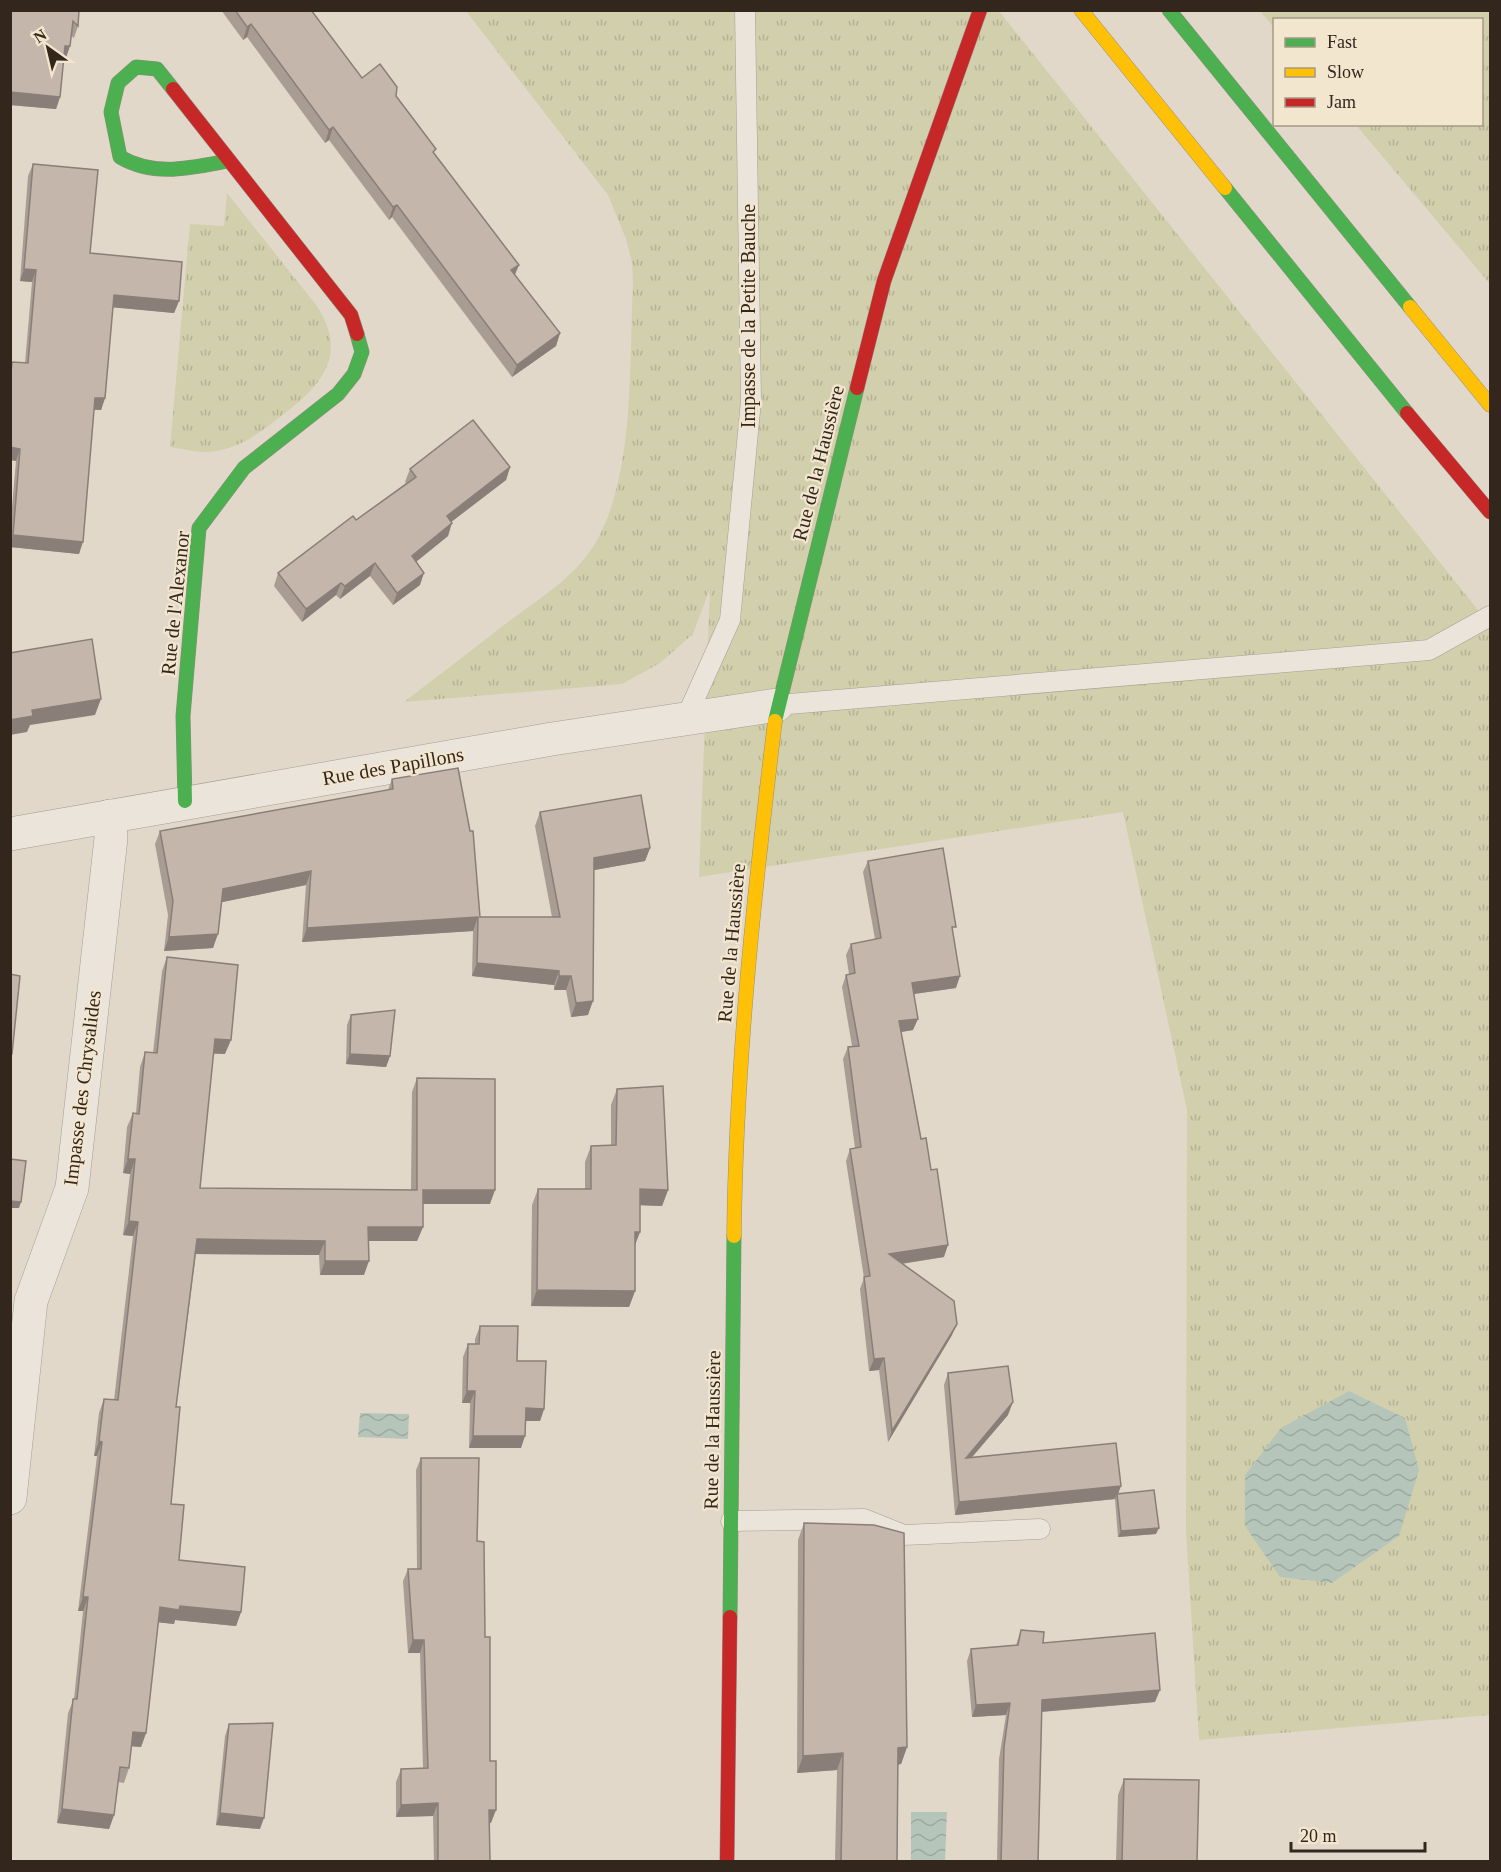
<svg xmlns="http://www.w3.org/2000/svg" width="1501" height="1872" font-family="'Times New Roman',serif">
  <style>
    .grass { fill: url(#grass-tufts) }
    .water { fill: url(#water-waves) }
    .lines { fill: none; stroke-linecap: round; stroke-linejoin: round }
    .lane-casing { stroke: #a69d94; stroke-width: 21 }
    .street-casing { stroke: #a69d94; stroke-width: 34 }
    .fast-casing { stroke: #958d84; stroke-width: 15 }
    .slow-casing { stroke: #958d84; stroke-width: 15 }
    .jam-casing { stroke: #958d84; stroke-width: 15 }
    .lane { stroke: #eae4db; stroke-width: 20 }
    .street { stroke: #eae4db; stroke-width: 33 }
    .fast { stroke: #4caf50; stroke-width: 14 }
    .slow { stroke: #ffc107; stroke-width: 14 }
    .jam { stroke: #c62828; stroke-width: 14 }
    .wall { fill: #a99d93 }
    .shaded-wall { fill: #897f78 }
    .building { fill: #c4b6ab; stroke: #897f78; stroke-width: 1.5 }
    .labels { text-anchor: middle; stroke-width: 4.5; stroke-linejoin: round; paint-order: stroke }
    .street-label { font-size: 20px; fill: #33261d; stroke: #f3e6cf }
  </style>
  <defs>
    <pattern id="grass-tufts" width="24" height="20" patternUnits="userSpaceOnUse" patternTransform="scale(1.5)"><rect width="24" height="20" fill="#d2cfad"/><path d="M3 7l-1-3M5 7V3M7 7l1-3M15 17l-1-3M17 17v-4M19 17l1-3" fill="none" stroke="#b5b294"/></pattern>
    <pattern id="water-waves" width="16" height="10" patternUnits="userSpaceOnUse" patternTransform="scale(1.5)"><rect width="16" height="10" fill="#b6c5ba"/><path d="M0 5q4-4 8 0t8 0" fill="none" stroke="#9da99f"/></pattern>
  </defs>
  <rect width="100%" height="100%" fill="#e1d8ca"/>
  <!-- grass -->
  <g class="grass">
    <path d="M466 11H999L1490 625V1715L1199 1740 1186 1530 1187 1110 1123 812 699 877 710 588 693 634 660 663 622 684 404 702C438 676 473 649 508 622 540 598 578 575 597 540 635 472 629 362 633 285L632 262 626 239 608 195Z"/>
    <polygon points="1260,11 1490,11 1490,284 1356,125 1482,124 1482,20 1274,20 1274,28"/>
    <path d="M227 193 317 306C348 354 323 384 284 414 262 431 244 446 216 451 201 454 185 449 170 447L190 224 224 226Z"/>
  </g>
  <!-- water -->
  <g class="water">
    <polygon points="1349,1391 1405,1418 1419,1470 1399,1536 1332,1583 1280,1577 1245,1526 1245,1475 1281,1428"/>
    <polygon points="360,1413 409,1414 408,1439 358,1437"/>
    <polygon points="911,1812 947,1812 945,1861 911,1861"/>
  </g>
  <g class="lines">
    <defs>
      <g id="lane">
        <polyline points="777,705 1429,650 1490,616"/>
        <polyline points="686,718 730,620 751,401 745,10"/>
        <polyline points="731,1521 864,1519 904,1535 1040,1529"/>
      </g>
      <g id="street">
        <polyline points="10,834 552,739 777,705"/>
        <polyline points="10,1498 31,1301 72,1188 111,838 110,816"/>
      </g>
      <g id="fast">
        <polyline points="1169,10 1410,307"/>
        <path d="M173 89 157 69 136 67 118 83 111 112 120 157C154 177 190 168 227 161"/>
        <polyline points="1225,188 1407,413"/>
        <polyline points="775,721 857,388"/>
        <polyline points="185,801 183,716 199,528 244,468 338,394 354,374 362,352 357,334"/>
        <polyline points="730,1617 734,1236"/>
      </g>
      <g id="slow">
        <polyline points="1081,10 1225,188"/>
        <polyline points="1410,307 1490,405"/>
        <path d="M734 1236C736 1063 754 893 775 721"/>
      </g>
      <g id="jam">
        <polyline points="173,89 351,315 357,334"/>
        <polyline points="857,388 884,281 980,10"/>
        <polyline points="1407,413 1490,512"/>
        <polyline points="727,1862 730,1617"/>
      </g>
    </defs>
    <!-- lane casing -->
    <use href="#lane" class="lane-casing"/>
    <!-- street casing -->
    <use href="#street" class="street-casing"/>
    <!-- fast casing -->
    <use href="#fast" class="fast-casing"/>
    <!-- slow casing -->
    <use href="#slow" class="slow-casing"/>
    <!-- jam casing -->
    <use href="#jam" class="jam-casing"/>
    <!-- lane -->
    <use href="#lane" class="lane"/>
    <!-- street -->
    <use href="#street" class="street"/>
    <!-- fast -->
    <use href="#fast" class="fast"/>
    <!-- slow -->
    <use href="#slow" class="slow"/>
    <!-- jam -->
    <use href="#jam" class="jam"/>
  </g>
  <!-- wall -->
  <g class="wall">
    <polygon points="10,10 79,10 78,26 74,38 71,36 66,58 63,58 60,97 56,109 10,105"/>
    <polygon points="221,10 311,10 362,78 396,96 515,275 560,333 556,346 512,377 392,217 389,220 329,140 325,143 247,37 243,40"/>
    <polygon points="33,164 90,253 179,301 174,313 113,307 105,398 101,410 94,410 79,554 10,547 10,530 16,461 10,460 10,367 12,362 25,363 32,282 20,281 28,176"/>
    <polygon points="510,467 506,480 451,522 448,536 416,562 420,585 393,605 370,576 340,599 336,595 302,622 274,586 278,573 356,520 406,483 405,482 410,469"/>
    <polygon points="392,779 480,917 552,917 535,826 540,812 650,848 645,861 594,870 588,1015 571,1017 566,990 554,990 554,985 472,976 473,931 302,942 306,885 222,902 213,948 164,951 168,915 155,844 160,831 388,790"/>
    <polygon points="868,861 953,934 956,988 913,994 913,1030 901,1032 944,1257 902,1264 952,1335 888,1442 879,1370 869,1371 860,1289 864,1278 846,1161 850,1149 855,1148 843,1059 848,1047 852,1046 842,987 846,975 849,974 846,955 851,944 875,939 863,872"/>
    <polygon points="167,957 225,1054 213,1054 200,1188 411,1190 412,1092 417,1078 490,1204 423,1204 423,1227 417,1241 369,1241 364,1275 320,1275 319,1255 196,1254 176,1407 171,1504 179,1560 241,1612 236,1626 175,1620 174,1624 158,1622 146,1733 141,1747 131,1746 129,1768 124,1783 118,1782 114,1815 109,1829 57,1823 68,1713 74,1699 83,1611 78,1611 97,1456 94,1456 99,1413 104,1399 114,1400 133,1236 123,1235 130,1174 123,1173 127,1127 133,1113 136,1113 140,1067 145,1052 153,1053 162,971"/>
    <polygon points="351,1015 390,1056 386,1067 346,1064 347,1025"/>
    <polygon points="617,1089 668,1190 662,1206 640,1205 635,1245 635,1291 629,1307 531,1306 532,1205 538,1189 585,1189 585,1162 591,1146 611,1145 611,1105"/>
    <polygon points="480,1326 517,1361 544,1409 540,1421 526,1421 521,1448 469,1448 470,1403 462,1403 463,1357 468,1344 475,1344 475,1339"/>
    <polygon points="948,1373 1008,1415 972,1457 1119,1493 1156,1534 1118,1537 1115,1499 955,1515 944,1385"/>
    <polygon points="421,1458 477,1541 485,1637 491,1823 490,1823 490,1862 434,1862 433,1816 396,1817 396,1782 401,1769 423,1768 420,1653 408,1653 403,1581 408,1569 417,1569 416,1470"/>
    <polygon points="804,1523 907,1747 901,1764 898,1765 897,1862 835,1862 837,1770 797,1773 798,1540"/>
    <polygon points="1021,1630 1155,1702 1042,1712 1038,1862 997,1862 999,1759 1006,1715 972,1717 967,1661 971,1649 1016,1645"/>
    <polygon points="229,1724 260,1829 216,1825 225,1736"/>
    <polygon points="1124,1779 1197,1862 1116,1862 1118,1795"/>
  </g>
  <!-- shaded-wall -->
  <g class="shaded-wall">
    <polygon points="251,24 247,37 243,40 247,27"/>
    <polygon points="65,46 70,46 66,58 60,58"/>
    <polygon points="10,92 60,97 56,109 10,105"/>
    <polygon points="333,127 329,140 325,143 329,130"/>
    <polygon points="397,205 392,217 389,220 393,207"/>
    <polygon points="519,265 514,277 511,270"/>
    <polygon points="24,269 36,270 32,282 20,281"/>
    <polygon points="114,295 179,301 174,313 109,307"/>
    <polygon points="560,333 556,346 512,377 517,365"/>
    <polygon points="95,398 105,398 101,410 90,409"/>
    <polygon points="10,447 20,449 16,461 10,460"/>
    <polygon points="510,467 506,480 442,529 447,516"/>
    <polygon points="452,523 448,536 407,569 412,556"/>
    <polygon points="13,535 83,542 79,554 10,547 10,544"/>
    <polygon points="375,563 370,576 340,599 345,586"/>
    <polygon points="424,573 420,585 393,605 397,593"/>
    <polygon points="341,583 336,595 302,622 306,609"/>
    <polygon points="101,699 95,715 30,725 27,732 10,735 10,720 32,710"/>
    <polygon points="650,848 645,861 589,871 594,858"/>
    <polygon points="311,871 306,885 218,903 223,889"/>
    <polygon points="478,917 473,931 302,942 307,928"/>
    <polygon points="218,934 213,948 164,951 169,937"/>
    <polygon points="477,963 559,971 554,985 472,976"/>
    <polygon points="559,976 571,976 566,990 554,990"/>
    <polygon points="960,976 956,988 907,995 912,983"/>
    <polygon points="593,1001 588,1015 571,1017 576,1003"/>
    <polygon points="918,1019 913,1030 895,1033 899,1021"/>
    <polygon points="215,1039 231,1040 225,1054 210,1053"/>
    <polygon points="350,1054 390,1056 386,1067 346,1064"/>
    <polygon points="128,1159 135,1159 130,1174 123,1173"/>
    <polygon points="640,1189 668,1190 662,1206 634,1205"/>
    <polygon points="423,1190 495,1190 490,1204 418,1204"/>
    <polygon points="10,1201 21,1202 19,1208 10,1208"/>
    <polygon points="129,1221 138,1222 133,1236 123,1235"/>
    <polygon points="368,1227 423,1227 417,1241 363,1241"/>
    <polygon points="635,1232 640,1232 634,1248"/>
    <polygon points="197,1239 325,1241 319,1255 192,1254"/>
    <polygon points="948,1245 944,1257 885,1266 889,1254"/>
    <polygon points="325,1261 369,1261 364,1275 320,1275"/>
    <polygon points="537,1290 635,1291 629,1307 531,1306"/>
    <polygon points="957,1324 952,1335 888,1442 892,1431"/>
    <polygon points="884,1358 879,1370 869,1371 874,1359"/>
    <polygon points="467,1391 475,1391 470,1403 462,1403"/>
    <polygon points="1013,1402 1008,1415 961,1470 966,1458"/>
    <polygon points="526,1408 544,1409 540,1421 522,1421"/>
    <polygon points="473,1436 525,1436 521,1448 469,1448"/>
    <polygon points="99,1441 102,1442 97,1456 94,1456"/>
    <polygon points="1121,1486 1117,1497 1117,1494 1115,1499 955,1515 959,1502"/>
    <polygon points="1159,1528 1156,1534 1118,1537 1121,1531"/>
    <polygon points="83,1597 88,1597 83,1611 78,1611"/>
    <polygon points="180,1606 241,1612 236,1626 175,1620 174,1624 155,1622 160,1607"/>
    <polygon points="413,1640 424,1640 420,1653 408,1653"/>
    <polygon points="1160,1690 1155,1702 1038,1712 1042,1700"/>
    <polygon points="1010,1703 1006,1715 972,1717 976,1705"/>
    <polygon points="133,1732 146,1733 141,1747 128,1746"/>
    <polygon points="907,1747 901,1764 892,1765 898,1748"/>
    <polygon points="843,1753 837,1770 797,1773 803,1756"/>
    <polygon points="438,1803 433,1816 396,1817 401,1805"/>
    <polygon points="62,1809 114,1815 109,1829 57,1823"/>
    <polygon points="489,1810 496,1810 491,1823 485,1823"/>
    <polygon points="220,1813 264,1818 260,1829 216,1825"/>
  </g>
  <!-- building -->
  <g class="building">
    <polygon points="10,10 79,10 78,26 73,21 70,46 65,46 60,97 10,92"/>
    <polygon points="235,10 311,10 362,78 380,64 397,87 396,96 436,149 433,152 519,265 511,270 560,333 517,365 397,205 393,207 333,127 329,130 251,24 247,27"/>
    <polygon points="33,164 98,170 90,253 182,262 179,301 114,295 105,398 95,398 83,542 13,535 20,449 10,447 10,381 12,362 28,363 36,270 24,269"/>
    <polygon points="473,420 510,467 447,516 452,523 412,556 424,573 397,593 375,563 345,586 341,583 306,609 278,573 353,516 356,520 416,477 410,469"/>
    <polygon points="92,639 101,699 32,710 33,716 10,720 10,653"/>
    <polygon points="458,768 470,831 473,831 480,917 560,917 540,812 641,795 650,848 594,858 593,1001 576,1003 571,976 559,976 559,971 477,963 478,917 307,928 311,871 223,889 218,934 169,937 173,901 160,831 393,789 392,779"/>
    <polygon points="943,848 956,927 952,927 960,976 912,983 918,1019 899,1021 921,1139 926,1138 931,1170 937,1169 948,1245 889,1254 954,1301 957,1324 892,1431 884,1358 874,1359 864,1277 870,1276 850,1149 861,1147 848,1047 859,1046 846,975 855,973 851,944 881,938 868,861"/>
    <polygon points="167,957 238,965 231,1040 215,1039 200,1188 417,1190 417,1078 495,1079 495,1190 423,1190 423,1227 368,1227 369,1261 325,1261 325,1241 197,1239 176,1407 180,1407 171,1504 184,1505 179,1560 245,1567 241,1612 180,1606 179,1610 160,1607 146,1733 133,1732 129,1768 120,1767 114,1815 62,1809 73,1699 77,1699 88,1597 83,1597 102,1442 99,1441 104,1399 118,1400 138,1222 129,1221 135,1159 128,1159 133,1113 139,1114 145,1052 157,1053"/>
    <polygon points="10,974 20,976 12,1054 10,1054"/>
    <polygon points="395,1010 390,1056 350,1054 351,1015"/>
    <polygon points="663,1086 668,1190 640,1189 640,1232 635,1232 635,1291 537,1290 538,1189 591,1189 591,1146 616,1145 617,1089"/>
    <polygon points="10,1159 26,1161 21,1202 10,1201"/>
    <polygon points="480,1326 518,1326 517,1361 546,1361 544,1409 526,1408 525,1436 473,1436 475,1391 467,1391 468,1344 479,1344"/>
    <polygon points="1008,1366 1013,1402 966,1458 1116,1443 1121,1486 959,1502 948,1373"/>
    <polygon points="421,1458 479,1458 477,1541 484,1542 485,1637 490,1637 490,1761 496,1761 496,1810 489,1810 490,1861 438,1862 438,1803 401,1805 401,1769 428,1768 424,1640 413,1640 408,1569 421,1569"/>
    <polygon points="1154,1490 1159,1528 1121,1531 1117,1494"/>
    <polygon points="804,1523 874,1525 904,1533 907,1747 898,1748 897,1862 841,1862 843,1753 803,1756"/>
    <polygon points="1021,1630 1044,1632 1043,1643 1155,1633 1160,1690 1042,1700 1038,1862 1001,1862 1004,1747 1010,1703 976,1705 971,1649 1018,1645"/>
    <polygon points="273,1723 264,1818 220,1813 229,1724"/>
    <polygon points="1124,1779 1199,1780 1197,1862 1122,1862"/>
  </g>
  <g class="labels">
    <!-- street labels -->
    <g class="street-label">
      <text transform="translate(748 316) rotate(-90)" y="7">Impasse de la Petite Bauche</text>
      <text transform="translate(818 463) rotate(-76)" y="7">Rue de la Haussière</text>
      <text transform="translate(175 603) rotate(-84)" y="7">Rue de l'Alexanor</text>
      <text transform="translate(393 766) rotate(-10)" y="7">Rue des Papillons</text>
      <text transform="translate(731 943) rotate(-85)" y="7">Rue de la Haussière</text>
      <text transform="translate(82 1088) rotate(-83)" y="7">Impasse des Chrysalides</text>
      <text transform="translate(712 1430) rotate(-89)" y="7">Rue de la Haussière</text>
    </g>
  </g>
  <!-- border -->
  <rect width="1501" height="1872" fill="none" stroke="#33261d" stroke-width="24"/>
  <!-- legend -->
  <rect x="1273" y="18" width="210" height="108" fill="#f3e6cf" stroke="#a69988" stroke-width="1.5"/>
  <rect x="1285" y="38" width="30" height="9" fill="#4caf50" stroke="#a69988" stroke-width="1.5"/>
  <text x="1327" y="48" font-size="18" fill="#33261d">Fast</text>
  <rect x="1285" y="68" width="30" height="9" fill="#ffc107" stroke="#a69988" stroke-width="1.5"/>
  <text x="1327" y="78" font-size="18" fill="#33261d">Slow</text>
  <rect x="1285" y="98" width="30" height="9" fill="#c62828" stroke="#a69988" stroke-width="1.5"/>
  <text x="1327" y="108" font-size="18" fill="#33261d">Jam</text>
  <!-- north arrow -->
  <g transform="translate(48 48) rotate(326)" stroke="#f3e6cf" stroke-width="4.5" paint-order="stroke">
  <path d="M0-4.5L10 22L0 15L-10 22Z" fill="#33261d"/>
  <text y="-9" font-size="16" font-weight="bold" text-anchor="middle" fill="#33261d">N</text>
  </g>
  <!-- scale -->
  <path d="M1291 1842v9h134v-9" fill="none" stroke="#33261d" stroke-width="3"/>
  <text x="1300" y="1842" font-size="18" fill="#33261d" stroke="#f3e6cf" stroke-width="4.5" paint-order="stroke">20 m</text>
</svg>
